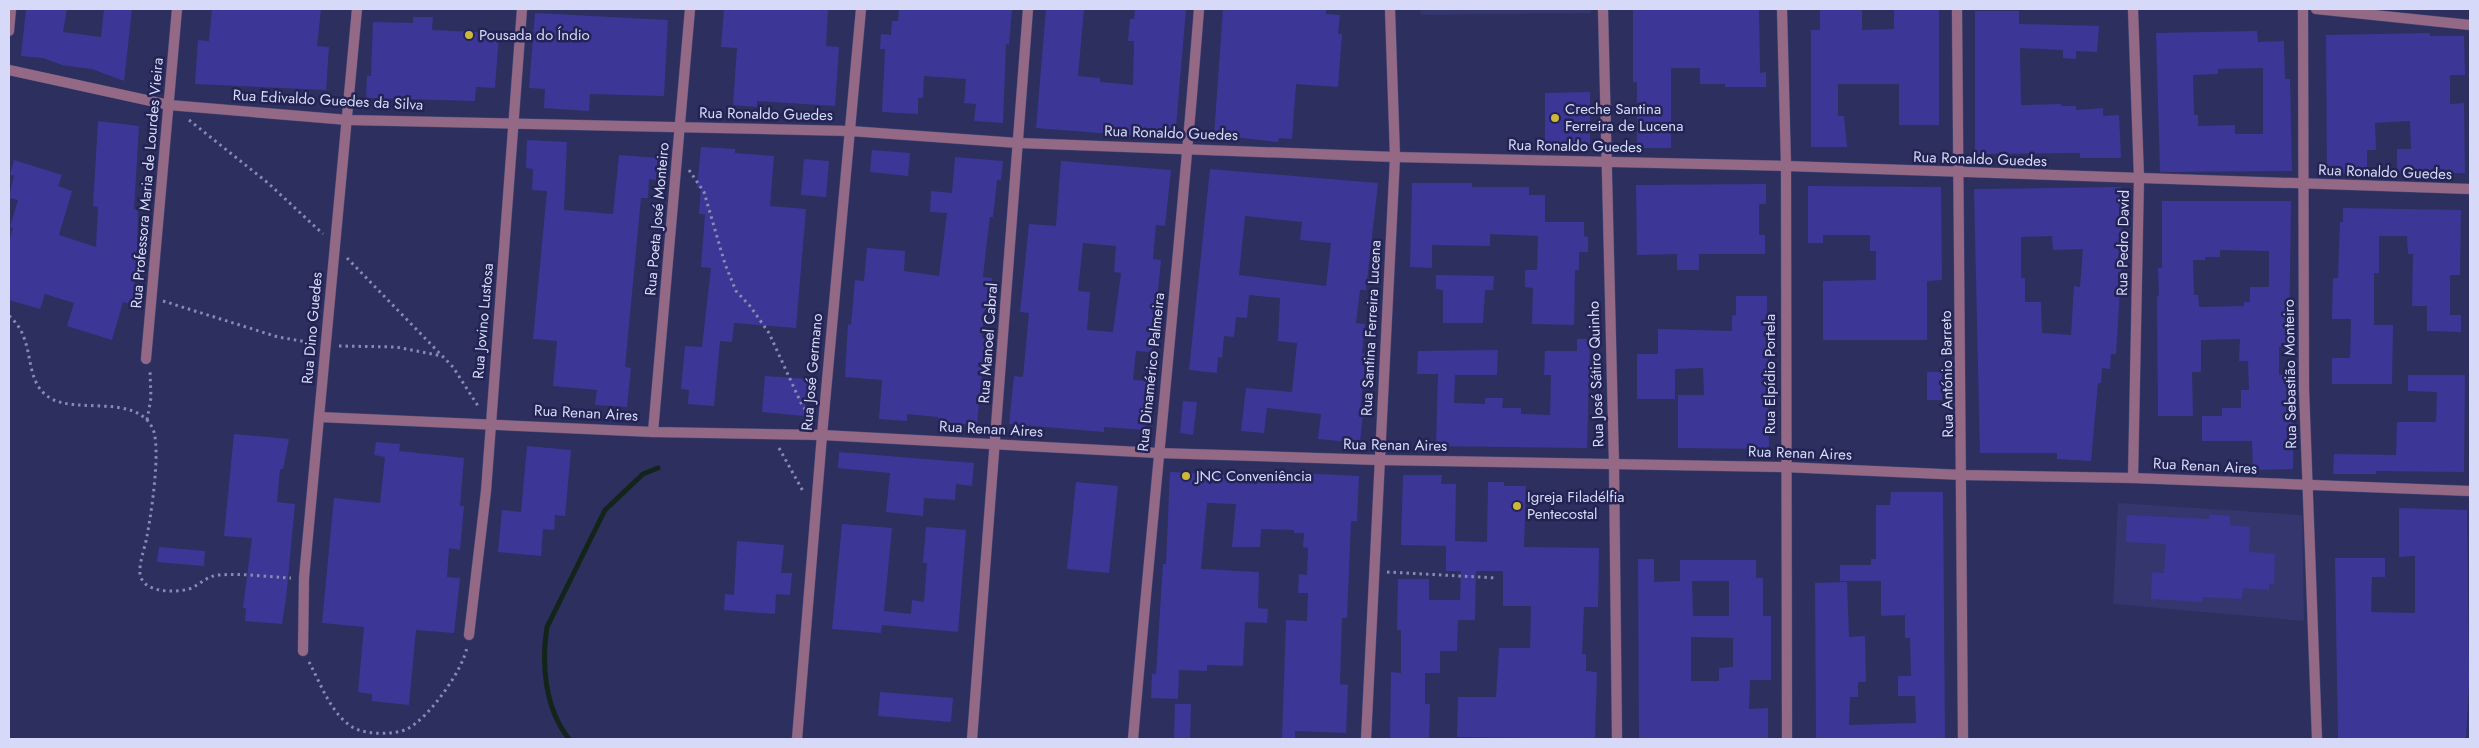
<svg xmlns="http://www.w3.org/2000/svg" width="2479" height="748" font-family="Jost,sans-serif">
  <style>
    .built { fill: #34366d }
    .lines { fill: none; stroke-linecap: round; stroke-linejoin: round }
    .stream { stroke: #13251b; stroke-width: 5 }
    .building { fill: #3c3797; fill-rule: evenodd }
    .street-casing { stroke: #484a77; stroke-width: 11 }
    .path { stroke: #878bb1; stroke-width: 3; stroke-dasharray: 2.5 4; stroke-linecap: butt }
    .street { stroke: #946986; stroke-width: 10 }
    .poi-dot { fill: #ceb837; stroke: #232453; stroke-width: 2 }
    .labels { text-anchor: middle; stroke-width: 5; stroke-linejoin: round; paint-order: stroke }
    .poi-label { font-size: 15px; fill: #d6daf8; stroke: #232453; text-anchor: start }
    .street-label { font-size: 15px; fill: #d6daf8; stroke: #232453 }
  </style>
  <rect width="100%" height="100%" fill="#2d2f5f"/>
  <!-- built -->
  <g class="built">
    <polygon points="1420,9 1591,9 1591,13 1421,15"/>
    <polygon points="2118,503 2302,515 2304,621 2113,604"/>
  </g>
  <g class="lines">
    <!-- stream -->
    <path class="stream" d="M569 739C545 709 541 664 547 627L605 510 643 474 658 468"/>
  </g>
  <!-- building -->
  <g class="building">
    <polygon points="26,9 67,9 63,32 101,37 104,9 132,9 124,81 92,69 62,65 43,58 21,56"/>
    <polygon points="212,9 321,9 317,46 329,47 326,90 195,84 198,40 209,41"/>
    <polygon points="724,9 828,9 826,46 839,47 835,106 757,101 757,107 733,105 737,48 721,47"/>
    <polygon points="899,9 1012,9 1009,45 1006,44 1003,123 974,121 976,104 964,103 966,79 924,76 923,98 918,98 918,114 882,112 885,49 880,49 881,34 891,35 892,21 898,21"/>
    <polygon points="1046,9 1084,9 1078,76 1100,78 1100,82 1133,85 1134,41 1128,41 1130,19 1134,19 1135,9 1186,9 1175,139 1036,128"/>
    <polygon points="1223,9 1326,9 1326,14 1340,15 1338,34 1342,34 1338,87 1296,84 1292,139 1279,138 1278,142 1214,135"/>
    <polygon points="1633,9 1759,9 1760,73 1766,72 1766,87 1725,87 1725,84 1700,84 1700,68 1671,68 1671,148 1637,148 1637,82 1633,82"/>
    <polygon points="1820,9 1862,9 1862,30 1894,29 1894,9 1939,9 1939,125 1899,125 1899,84 1838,84 1838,116 1844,116 1847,147 1811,147 1811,30 1820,30"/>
    <polygon points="1975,11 2019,11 2019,24 2099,26 2097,52 2076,51 2076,59 2063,58 2063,50 2020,48 2021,105 2061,104 2061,106 2076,106 2076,110 2103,108 2103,116 2119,115 2121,158 2080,158 2080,153 1975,154"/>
    <polygon points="535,13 668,20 664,96 590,94 589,111 544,108 545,89 529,88"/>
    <polygon points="413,17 433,17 432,30 499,33 495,88 476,87 475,101 366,98 367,76 371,76 373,22 413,23"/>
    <path d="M2257 31 2258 42 2284 41 2285 79H2290L2292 171 2160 172 2156 33ZM2263 68V134H2235V125L2198 126V115H2194L2193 75 2218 74V69Z"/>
    <polygon points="2430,33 2430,36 2464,36 2465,75 2450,75 2450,104 2464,103 2465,173 2397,174 2397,149 2411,149 2410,121 2375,123 2376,150 2367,150 2367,173 2327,174 2326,35"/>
    <polygon points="1590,92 1590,144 1545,144 1545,93"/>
    <polygon points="98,121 139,126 134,209 138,210 137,255 133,305 123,302 112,340 67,326 74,303 45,294 40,309 9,300 9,242 13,228 10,227 18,200 9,198 14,176 10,174 14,160 62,175 58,186 72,191 59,235 96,247 98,207 93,206"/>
    <polygon points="527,140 567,142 564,210 613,214 619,155 658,158 656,180 649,179 648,198 641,198 625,367 631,368 627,407 595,405 597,390 553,386 557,341 533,339 547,191 532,190 533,169 526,168"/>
    <polygon points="701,147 735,149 735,153 774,156 770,206 806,209 796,328 734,323 732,342 720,341 714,406 688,404 689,390 681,389 685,346 702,347 711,268 701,267 705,214 699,214 701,188 697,188"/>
    <polygon points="872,150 910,153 908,176 870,172"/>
    <polygon points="955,157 1003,161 1001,180 997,180 993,217 990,217 986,249 983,277 992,278 989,310 984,310 982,338 985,339 977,425 938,422 938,417 907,414 907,421 879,419 882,380 845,377 848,324 851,325 855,280 864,281 867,248 905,251 904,271 939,276 947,213 930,212 931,191 952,193"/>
    <polygon points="804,159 829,161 826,197 801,195"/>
    <path d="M1061 161 1171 170 1165 226 1156 225 1153 259 1161 260 1152 352 1136 351 1133 380 1150 381 1145 430 1104 427V432L1009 424 1014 376 1023 377 1029 313 1020 312 1029 224 1056 226ZM1083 243 1116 246 1114 272 1121 273 1113 332 1087 330 1090 292 1078 291Z"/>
    <path d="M1210 169 1378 183 1366 290H1360L1356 323 1365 324 1362 353 1366 354 1360 413H1363L1360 443 1318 439 1321 414 1267 408 1264 433 1241 431 1246 388 1292 392 1297 343 1278 341 1280 298 1249 295 1247 318 1236 317 1234 337 1224 336 1222 358 1218 357 1217 373 1189 370ZM1245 216 1302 222 1300 240 1331 243 1326 286 1239 275Z"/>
    <polygon points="1412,183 1472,183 1472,187 1529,187 1529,195 1545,195 1545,222 1584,222 1584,236 1588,237 1588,252 1579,252 1579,270 1575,270 1574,325 1532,324 1533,288 1525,287 1525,270 1537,270 1538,236 1490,234 1490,246 1432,245 1432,268 1410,267"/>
    <polygon points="1766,184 1766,204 1759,204 1759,235 1765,235 1765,254 1699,254 1699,270 1677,270 1677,254 1637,255 1636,185"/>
    <polygon points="1808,186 1941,187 1942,280 1927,281 1927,340 1823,340 1823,281 1876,280 1876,251 1870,251 1870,235 1823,235 1823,243 1808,243"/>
    <path d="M2121 187 2122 256 2116 354H2111L2110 369 2102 368 2101 383H2098L2091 461 2057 459V453H1980L1974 189ZM2052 236 2053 250 2083 249 2080 287 2074 286 2071 335 2042 333 2041 302H2025V278H2021V237Z"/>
    <path d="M2162 201H2291L2289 347H2279V375H2286L2287 389H2294L2293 469 2253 470 2252 441H2202V416H2222V408H2241V390H2249L2248 361H2239L2240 339 2201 340V372H2192L2193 416H2158L2157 296H2159L2158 268H2162ZM2220 250 2269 251V287H2250V302H2244V306L2199 307 2198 295H2194L2193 260H2205V257H2220Z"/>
    <polygon points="2343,208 2461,210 2460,275 2450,275 2450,315 2461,315 2461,332 2427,331 2427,306 2412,306 2413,254 2408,254 2407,236 2379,236 2379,273 2374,273 2374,325 2393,325 2392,384 2332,384 2332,358 2350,358 2351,319 2332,319 2333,278 2338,278 2340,222 2343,222"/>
    <polygon points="1436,275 1494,276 1493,290 1485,290 1483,323 1443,323 1443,290 1436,289"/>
    <polygon points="1736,296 1767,296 1769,449 1678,448 1678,395 1704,395 1703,368 1675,369 1675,399 1637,399 1637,354 1658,354 1658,329 1732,331 1732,316 1736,315"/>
    <polygon points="1577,339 1590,339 1587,448 1436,446 1438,374 1417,374 1418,351 1498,350 1497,375 1455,375 1454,403 1485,404 1485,398 1503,398 1502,408 1521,408 1521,414 1550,415 1551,375 1544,375 1545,351 1577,351"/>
    <rect x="1927" y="372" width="15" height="28"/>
    <polygon points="2408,375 2465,375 2464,472 2376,471 2376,474 2333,474 2334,454 2396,455 2397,422 2436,422 2437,392 2408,391"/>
    <polygon points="765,376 808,379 804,416 762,412"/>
    <polygon points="1183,401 1197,402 1193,435 1180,433"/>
    <polygon points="234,434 289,439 283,469 280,469 277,502 295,504 286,599 282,624 245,621 246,608 243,608 252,538 224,536"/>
    <polygon points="376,442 400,444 399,451 464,458 460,506 464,506 460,550 449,548 447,577 460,578 454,633 416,630 409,705 372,701 372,694 358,692 364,627 322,623 334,498 380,503 385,457 374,455"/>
    <polygon points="527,446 571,450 565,516 555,515 554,530 543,529 541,556 498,552 502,510 521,512"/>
    <polygon points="839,452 974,463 972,486 956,484 955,500 924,498 923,516 886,512 890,473 838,468"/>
    <polygon points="1170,472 1298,479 1299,473 1359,476 1357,521 1351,521 1347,618 1342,618 1340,684 1348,685 1346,733 1295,731 1295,739 1282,738 1286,620 1307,621 1308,593 1298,593 1299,574 1307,575 1308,548 1303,547 1304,533 1294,533 1294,530 1261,529 1260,547 1232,547 1236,504 1207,503 1201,569 1259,572 1258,608 1268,609 1267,623 1245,622 1243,666 1207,665 1207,671 1179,670 1178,699 1151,698 1152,674 1156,674 1163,564 1166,564"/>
    <polygon points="1403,475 1442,475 1441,484 1456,484 1455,541 1487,542 1488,482 1504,482 1504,486 1526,486 1524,547 1599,548 1598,607 1584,607 1582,654 1586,654 1586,671 1597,672 1595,739 1457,737 1458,697 1496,697 1499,648 1530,648 1531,606 1503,606 1503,571 1476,571 1475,620 1458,620 1457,651 1440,651 1440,673 1425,673 1425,704 1430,704 1429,739 1390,738 1391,672 1401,673 1401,630 1397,630 1398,579 1429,579 1429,600 1460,600 1461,571 1446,571 1446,546 1401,545"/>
    <polygon points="1076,482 1118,486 1109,573 1067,569"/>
    <polygon points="1891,492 1943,492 1945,739 1816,739 1815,583 1847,582 1849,637 1865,636 1866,682 1858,682 1858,697 1850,697 1849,725 1916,723 1915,696 1898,696 1898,676 1911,676 1910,638 1905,638 1905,615 1881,616 1881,581 1840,581 1840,565 1871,565 1871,559 1876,559 1876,505 1890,505"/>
    <polygon points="2399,508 2467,510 2469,681 2466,739 2338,739 2335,558 2385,558 2385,577 2372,577 2371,612 2415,613 2415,556 2399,557"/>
    <polygon points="2209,514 2230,516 2230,525 2250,527 2249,552 2275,554 2274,584 2269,584 2269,590 2243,588 2242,599 2203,597 2202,602 2151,599 2152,572 2164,573 2166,544 2126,542 2127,515 2209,519"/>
    <polygon points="842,524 892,528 884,611 911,614 912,600 924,602 927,563 923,563 926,527 966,530 958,632 882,625 881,633 832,629"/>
    <polygon points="737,541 784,545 781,573 792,573 790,595 776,594 775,614 724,610 725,594 734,595"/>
    <polygon points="159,547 205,551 204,566 157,562"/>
    <path d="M1638 559H1654V582L1680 581V560H1756V578H1763V616H1771V680H1750L1749 709 1768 708V739H1639ZM1692 581H1729V616H1693ZM1691 637 1733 638V667L1719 668V681H1691Z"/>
    <polygon points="880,692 953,698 951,722 878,716"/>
    <polygon points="1175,704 1191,704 1190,739 1174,739"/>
  </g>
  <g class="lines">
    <defs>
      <g id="street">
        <polyline points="1603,9 1614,464 1617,739"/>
        <polyline points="1782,9 1786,166 1787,739"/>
        <polyline points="1957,9 1963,739"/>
        <polyline points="2133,9 2139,178 2133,478"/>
        <polyline points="2303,9 2304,389 2317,739"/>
        <polyline points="2316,9 2470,25"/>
        <polyline points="9,31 11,9"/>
        <polyline points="9,70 169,105 348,120 850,131 1019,143 1395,157 1786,166 2470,189"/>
        <polyline points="146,359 177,9"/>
        <polyline points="319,417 653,432 822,435 1158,453 1379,460 1784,467 1963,475 2133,478 2470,491"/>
        <polyline points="653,432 690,9"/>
        <polyline points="469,635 486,491 522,9"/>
        <polyline points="303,651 304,578 357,9"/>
        <polyline points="797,739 822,435 861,9"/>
        <polyline points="972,739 1028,9"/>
        <path d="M1133 739C1154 496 1180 252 1199 9"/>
        <polyline points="1366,739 1395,157 1390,9"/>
      </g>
    </defs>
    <!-- street casing -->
    <use href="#street" class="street-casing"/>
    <!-- path -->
    <g class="path">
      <polyline points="189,120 268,183 323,234"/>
      <polyline points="689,170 704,192 725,264 736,291 750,306 769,333 801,403 810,417"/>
      <polyline points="347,258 453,367 478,406"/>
      <polyline points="163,301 278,337 313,343"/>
      <path d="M9 316C38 340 21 380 50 398 76 414 134 394 152 427 162 445 151 515 147 536 145 548 139 562 140 574 143 593 174 593 189 589 200 585 206 576 219 575 243 573 268 577 291 578"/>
      <polyline points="339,346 396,347 442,356"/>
      <polyline points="147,420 151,398 150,371"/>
      <polyline points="779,448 804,493"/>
      <polyline points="1387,572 1497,578"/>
      <path d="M309 662C321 684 331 715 354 728 368 735 393 735 407 729 429 718 463 670 467 647"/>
    </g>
    <!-- street -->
    <use href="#street" class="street"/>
  </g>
  <!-- markers -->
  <g class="poi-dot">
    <circle cx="469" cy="35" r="5"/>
    <circle cx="1555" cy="118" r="5"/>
    <circle cx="1186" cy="476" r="5"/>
    <circle cx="1517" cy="506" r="5"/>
  </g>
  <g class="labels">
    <!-- poi labels -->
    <g class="poi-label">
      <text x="479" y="40">Pousada do Índio</text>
      <text x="1565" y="114">Creche Santina<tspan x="1565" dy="17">Ferreira de Lucena</tspan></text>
      <text x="1196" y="481">JNC Conveniência</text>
      <text x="1527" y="502">Igreja Filadélfia<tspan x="1527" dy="17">Pentecostal</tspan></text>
    </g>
    <!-- street labels -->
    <g class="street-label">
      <text transform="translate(328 100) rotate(3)" y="5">Rua Edivaldo Guedes da Silva</text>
      <text transform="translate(766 114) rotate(1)" y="5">Rua Ronaldo Guedes</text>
      <text transform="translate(1171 133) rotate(2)" y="5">Rua Ronaldo Guedes</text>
      <text transform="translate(1575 146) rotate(1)" y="5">Rua Ronaldo Guedes</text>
      <text transform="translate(1980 159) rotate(2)" y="5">Rua Ronaldo Guedes</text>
      <text transform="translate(2385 172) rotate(2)" y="5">Rua Ronaldo Guedes</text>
      <text transform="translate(147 183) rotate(-85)" y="5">Rua Professora Maria de Lourdes Vieira</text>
      <text transform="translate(657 219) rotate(-85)" y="5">Rua Poeta José Monteiro</text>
      <text transform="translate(2123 243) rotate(-89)" y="5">Rua Pedro David</text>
      <text transform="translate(483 321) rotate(-85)" y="5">Rua Jovino Lustosa</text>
      <text transform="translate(312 328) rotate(-85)" y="5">Rua Dino Guedes</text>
      <text transform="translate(1371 328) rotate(-87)" y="5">Rua Santina Ferreira Lucena</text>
      <text transform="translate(988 343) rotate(-86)" y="5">Rua Manoel Cabral</text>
      <text transform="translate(812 372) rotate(-85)" y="5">Rua José Germano</text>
      <text transform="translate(1151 372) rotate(-84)" y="5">Rua Dinamérico Palmeira</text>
      <text transform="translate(1596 374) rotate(-92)" y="5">Rua José Sátiro Quinho</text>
      <text transform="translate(1770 374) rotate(-90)" y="5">Rua Elpídio Portela</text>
      <text transform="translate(1947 374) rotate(-91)" y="5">Rua António Barreto</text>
      <text transform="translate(2290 374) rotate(-91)" y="5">Rua Sebastião Monteiro</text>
      <text transform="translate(586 413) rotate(3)" y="5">Rua Renan Aires</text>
      <text transform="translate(991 429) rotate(3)" y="5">Rua Renan Aires</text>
      <text transform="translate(1395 445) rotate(1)" y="5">Rua Renan Aires</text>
      <text transform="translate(1800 453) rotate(2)" y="5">Rua Renan Aires</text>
      <text transform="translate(2205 466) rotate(3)" y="5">Rua Renan Aires</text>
    </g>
  </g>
  <!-- border -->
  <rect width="2479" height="748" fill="none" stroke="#d6daf8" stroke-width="20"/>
</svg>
